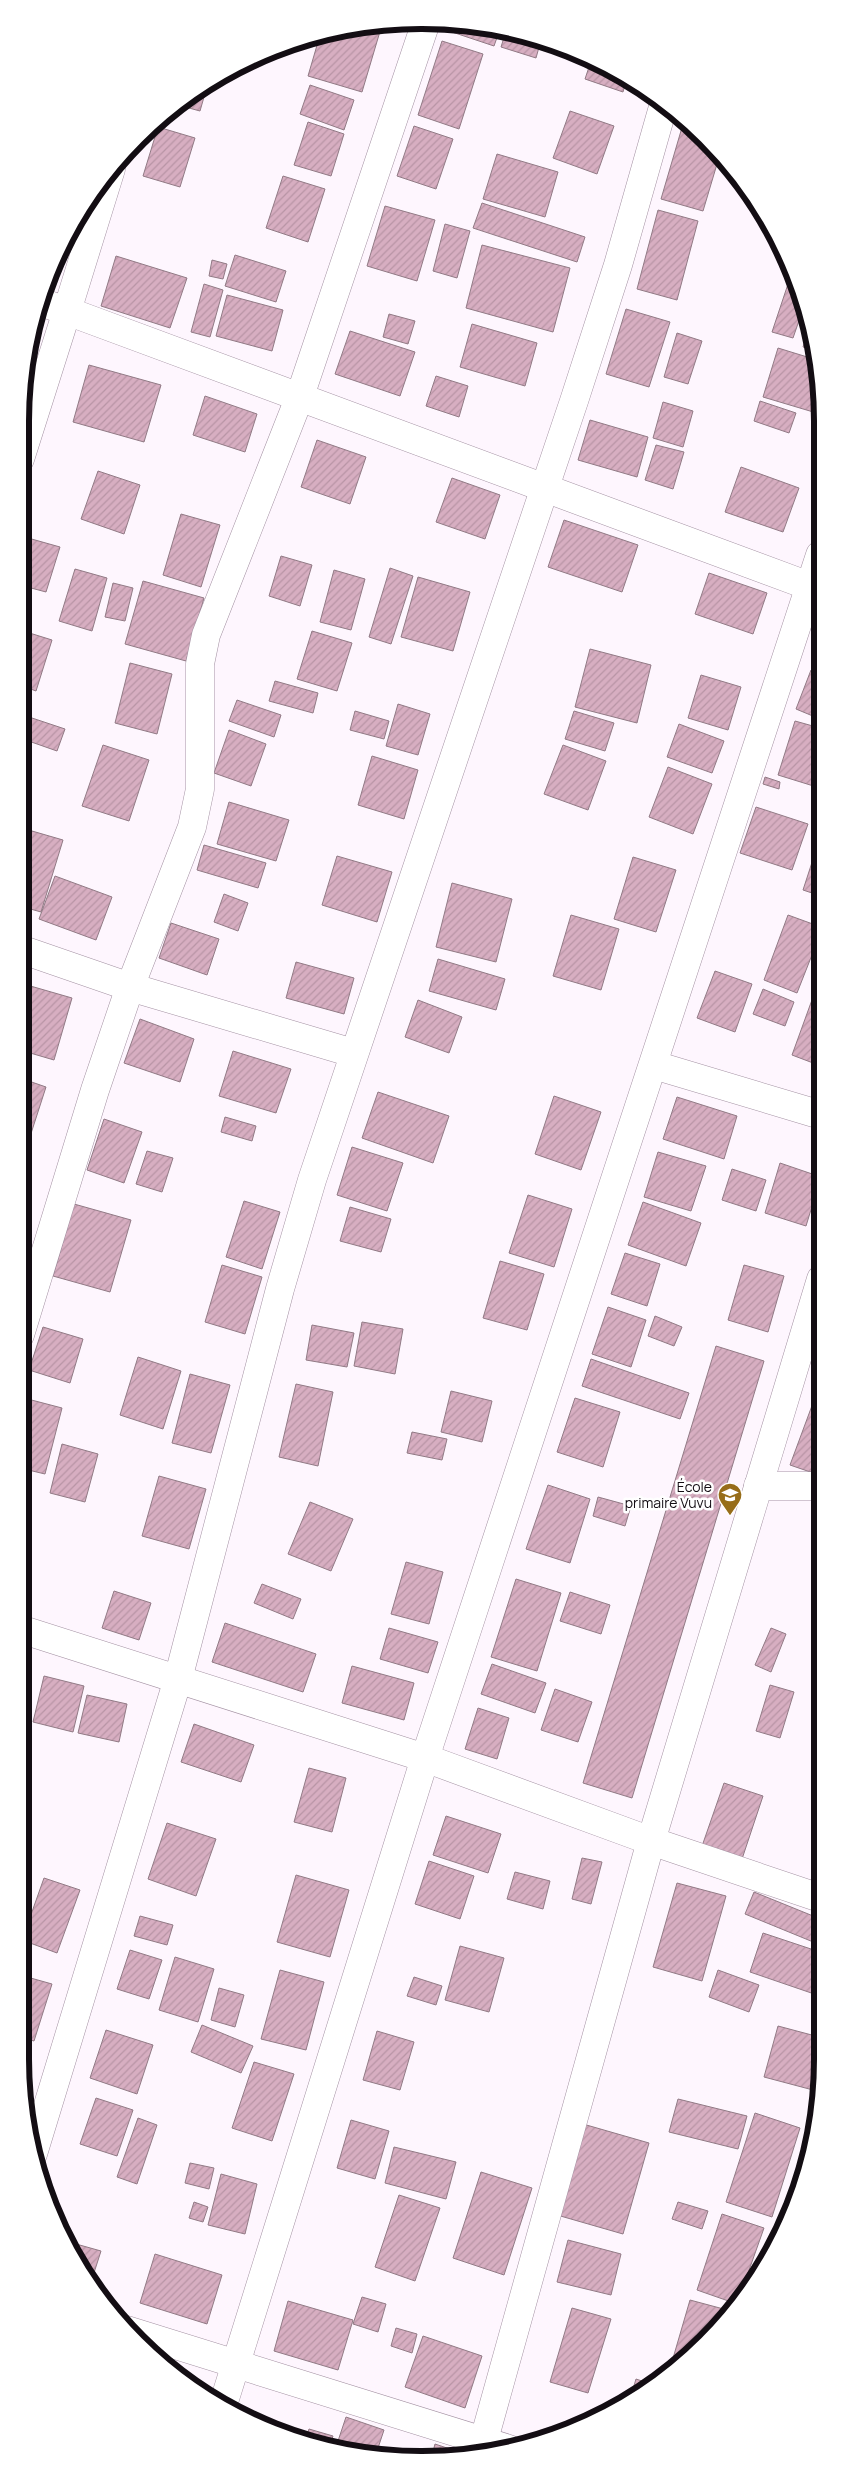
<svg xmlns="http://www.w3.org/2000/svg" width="843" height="2480" font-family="Manrope,sans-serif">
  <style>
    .building { fill: url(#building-hatch); stroke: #917a85 }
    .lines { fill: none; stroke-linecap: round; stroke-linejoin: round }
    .street-casing { stroke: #a492a3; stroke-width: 29 }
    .street { stroke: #fff; stroke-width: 28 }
    .labels { text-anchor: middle; stroke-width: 5; stroke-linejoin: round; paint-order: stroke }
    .poi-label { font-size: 14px; fill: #130d13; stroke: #fff; text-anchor: end }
    .rim { fill: none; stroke: #130d13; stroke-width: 6 }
  </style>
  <defs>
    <pattern id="building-hatch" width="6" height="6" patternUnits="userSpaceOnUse" patternTransform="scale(1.25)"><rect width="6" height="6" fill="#d7aec1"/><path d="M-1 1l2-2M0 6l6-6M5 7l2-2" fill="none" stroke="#b894a5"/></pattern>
  </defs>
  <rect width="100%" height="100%" fill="#fef6fe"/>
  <!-- building -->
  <g class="building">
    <polygon points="446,21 447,21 500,29 494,46 443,29"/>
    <polygon points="367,24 381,28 362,92 308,76 320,35"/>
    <polygon points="506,31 525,34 541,40 536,58 501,47"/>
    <polygon points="442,41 483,54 459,129 418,115"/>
    <polygon points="591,61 627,78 623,92 585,79"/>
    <polygon points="208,83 200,111 178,105"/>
    <polygon points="310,85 354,100 344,130 300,114"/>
    <polygon points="570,111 614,126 597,174 553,158"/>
    <polygon points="308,122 344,134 331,176 294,165"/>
    <polygon points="683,124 720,154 703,211 661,199"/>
    <polygon points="414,126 453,139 436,189 397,176"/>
    <polygon points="158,127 195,138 180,187 143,176"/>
    <polygon points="497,154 558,172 545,217 483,199"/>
    <polygon points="283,176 325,189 308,242 266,228"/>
    <polygon points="482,203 585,237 577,262 473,228"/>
    <polygon points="385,206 435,220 417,281 367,266"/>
    <polygon points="658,210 698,221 677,300 637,289"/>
    <polygon points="445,224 470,231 457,278 433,271"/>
    <polygon points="482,245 570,268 553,332 466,308"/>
    <polygon points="235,255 286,271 276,302 225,286"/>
    <polygon points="116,256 187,278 170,328 101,306"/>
    <polygon points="212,260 227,264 223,279 209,276"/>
    <polygon points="204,284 223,290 210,337 191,332"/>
    <polygon points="788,284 794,286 802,312 793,338 772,332"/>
    <polygon points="227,295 283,310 272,351 216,336"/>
    <polygon points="626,309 670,322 649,387 606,374"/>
    <polygon points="389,314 415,321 408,344 383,337"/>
    <polygon points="472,324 537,343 525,386 460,367"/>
    <polygon points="350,331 415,352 400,396 335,374"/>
    <polygon points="808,331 814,350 803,347"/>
    <polygon points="677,333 702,341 688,384 664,377"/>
    <polygon points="778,348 817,360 820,369 820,414 763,397"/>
    <polygon points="89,365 161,385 144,442 73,422"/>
    <polygon points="436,376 468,386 459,417 426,406"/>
    <polygon points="205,396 257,414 245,452 193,435"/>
    <polygon points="760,401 796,413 789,433 754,421"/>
    <polygon points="663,402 693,411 683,447 653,438"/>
    <polygon points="590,420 648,437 637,477 578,460"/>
    <polygon points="317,440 366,457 350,504 301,487"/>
    <polygon points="656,445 684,452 673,489 645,480"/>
    <polygon points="741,467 799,488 783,532 725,512"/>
    <polygon points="98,471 140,485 124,534 81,519"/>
    <polygon points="452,478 500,495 485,539 436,522"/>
    <polygon points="181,514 220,525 201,587 163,575"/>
    <polygon points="564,520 638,545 622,592 548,567"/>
    <polygon points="28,538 60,547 46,592 20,585 20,566"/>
    <polygon points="281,556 312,565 300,606 269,596"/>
    <polygon points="390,568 413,576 391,644 369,637"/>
    <polygon points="75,569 107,578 92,631 59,621"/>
    <polygon points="334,570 365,579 351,630 320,622"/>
    <polygon points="709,573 767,593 753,634 695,614"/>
    <polygon points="418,577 470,592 453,651 401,637"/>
    <polygon points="143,581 204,598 186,661 125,644"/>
    <polygon points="113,583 133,588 125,621 105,617"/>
    <polygon points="20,630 52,640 36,691 20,685"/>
    <polygon points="312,631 352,643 337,691 297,679"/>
    <polygon points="590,649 651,665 637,723 575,707"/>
    <polygon points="130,663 172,674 157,734 115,723"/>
    <polygon points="811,670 820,674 820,719 796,709"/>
    <polygon points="701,675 741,687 728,730 688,718"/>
    <polygon points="275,681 318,693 313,713 269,701"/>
    <polygon points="237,700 281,715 274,737 229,721"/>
    <polygon points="398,704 430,714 418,755 386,746"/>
    <polygon points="355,711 389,721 384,739 350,730"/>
    <polygon points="574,711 614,723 605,751 565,739"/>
    <polygon points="26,716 65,729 57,751 20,738"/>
    <polygon points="795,721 820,728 820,788 778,775"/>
    <polygon points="679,724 724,741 712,773 667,757"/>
    <polygon points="229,730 266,744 251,786 214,773"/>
    <polygon points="103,745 149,760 129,821 82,806"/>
    <polygon points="563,745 606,761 588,810 544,794"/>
    <polygon points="372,756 418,770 404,819 358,805"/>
    <polygon points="668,767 712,784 693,834 649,817"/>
    <polygon points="765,777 780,782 779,789 763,784"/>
    <polygon points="229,802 289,820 276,861 217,844"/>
    <polygon points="756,807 808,824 792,870 740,853"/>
    <polygon points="32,831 63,840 41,912 20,906 20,871"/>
    <polygon points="204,845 266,863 258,888 197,870"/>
    <polygon points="817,847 821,848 821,896 803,890"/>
    <polygon points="337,856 392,872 377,922 322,905"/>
    <polygon points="633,857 676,870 656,932 614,919"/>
    <polygon points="55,876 112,897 96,940 39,919"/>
    <polygon points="452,883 512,899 496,962 436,947"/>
    <polygon points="224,894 248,903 238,931 214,922"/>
    <polygon points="571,915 619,929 601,990 553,976"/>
    <polygon points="788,915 821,927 821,932 797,993 764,980"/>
    <polygon points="171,923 219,939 207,975 159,958"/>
    <polygon points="438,959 505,979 496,1010 429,991"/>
    <polygon points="296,962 354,978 344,1014 286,998"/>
    <polygon points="715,971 752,984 735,1032 697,1018"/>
    <polygon points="821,975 821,1066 792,1055"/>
    <polygon points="20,983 72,998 54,1060 20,1050"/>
    <polygon points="763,989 794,1002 785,1026 753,1014"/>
    <polygon points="418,1000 462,1017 449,1053 405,1037"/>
    <polygon points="140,1019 194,1039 180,1082 124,1063"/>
    <polygon points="233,1051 291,1069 276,1113 219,1096"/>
    <polygon points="20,1078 46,1087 26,1149 20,1147"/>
    <polygon points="378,1092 449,1116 433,1163 362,1138"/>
    <polygon points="554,1096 601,1112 581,1170 535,1154"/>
    <polygon points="677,1097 737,1116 724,1159 663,1139"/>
    <polygon points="225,1117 256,1126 252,1141 221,1132"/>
    <polygon points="104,1119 142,1132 124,1183 87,1170"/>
    <polygon points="352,1147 403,1163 387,1211 337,1195"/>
    <polygon points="147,1151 173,1158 162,1192 136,1184"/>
    <polygon points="658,1152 706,1166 691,1211 644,1197"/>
    <polygon points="780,1163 821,1177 806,1226 765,1213"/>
    <polygon points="732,1169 766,1180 756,1211 722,1200"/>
    <polygon points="528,1195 572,1209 554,1267 509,1253"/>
    <polygon points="244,1201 280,1212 262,1269 226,1257"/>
    <polygon points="643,1202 701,1223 686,1266 628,1245"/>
    <polygon points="74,1204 131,1220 110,1292 53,1276"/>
    <polygon points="350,1207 391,1219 381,1252 340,1241"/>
    <polygon points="625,1253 660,1264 647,1306 611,1294"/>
    <polygon points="500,1261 544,1274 527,1330 483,1318"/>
    <polygon points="222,1265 262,1277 245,1334 205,1322"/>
    <polygon points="744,1265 784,1276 768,1332 728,1320"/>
    <polygon points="608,1307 646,1320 631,1367 592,1354"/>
    <polygon points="655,1316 682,1327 674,1346 648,1336"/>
    <polygon points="362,1322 403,1329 395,1374 354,1366"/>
    <polygon points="312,1325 354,1333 347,1367 306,1360"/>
    <polygon points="43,1327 83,1339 70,1383 29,1370"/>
    <polygon points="716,1346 764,1361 632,1798 583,1783"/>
    <polygon points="138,1357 181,1371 163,1429 120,1415"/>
    <polygon points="591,1359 689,1393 680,1419 582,1386"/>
    <polygon points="190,1374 230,1385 211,1453 172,1443"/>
    <polygon points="296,1384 333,1392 318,1466 279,1457"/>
    <polygon points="820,1384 822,1385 822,1476 790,1465"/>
    <polygon points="451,1391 492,1401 482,1442 441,1432"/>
    <polygon points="20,1397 62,1408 45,1474 20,1468"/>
    <polygon points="575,1398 620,1412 603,1467 557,1452"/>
    <polygon points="412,1432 447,1439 442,1460 407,1453"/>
    <polygon points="62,1444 98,1454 85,1502 50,1493"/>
    <polygon points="159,1476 206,1489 189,1549 142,1536"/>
    <polygon points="548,1485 590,1499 570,1563 526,1549"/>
    <polygon points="598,1497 631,1506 625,1526 593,1516"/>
    <polygon points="310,1502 353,1519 331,1571 288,1554"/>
    <polygon points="406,1562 443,1572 429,1624 391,1614"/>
    <polygon points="516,1579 561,1593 537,1671 491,1657"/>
    <polygon points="262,1584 301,1599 293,1619 254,1603"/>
    <polygon points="114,1591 151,1603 139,1640 102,1628"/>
    <polygon points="570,1592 610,1605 601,1634 560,1621"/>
    <polygon points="225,1623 316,1654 303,1692 212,1662"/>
    <polygon points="389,1628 438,1642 428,1673 380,1659"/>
    <polygon points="771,1628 786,1634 771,1672 755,1665"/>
    <polygon points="492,1664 546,1683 535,1713 481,1694"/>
    <polygon points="352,1666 414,1683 404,1720 342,1703"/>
    <polygon points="44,1676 84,1686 73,1732 33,1722"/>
    <polygon points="770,1685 794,1692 780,1738 756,1731"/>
    <polygon points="555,1689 592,1702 578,1742 541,1730"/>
    <polygon points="87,1695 127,1704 119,1742 78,1733"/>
    <polygon points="478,1708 509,1718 497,1759 465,1749"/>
    <polygon points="194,1724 254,1745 241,1782 181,1762"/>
    <polygon points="309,1768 346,1778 332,1832 294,1822"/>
    <polygon points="724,1783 763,1796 741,1862 701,1849"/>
    <polygon points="446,1816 501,1834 488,1873 433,1855"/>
    <polygon points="167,1823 216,1839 196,1896 148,1879"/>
    <polygon points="823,1842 823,1888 810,1884"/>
    <polygon points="582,1858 602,1862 591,1904 572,1899"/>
    <polygon points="429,1861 474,1876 460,1919 415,1904"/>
    <polygon points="515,1872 550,1881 543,1909 507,1899"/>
    <polygon points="296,1875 349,1890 330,1957 277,1942"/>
    <polygon points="44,1878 80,1890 57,1953 22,1940"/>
    <polygon points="677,1883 726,1896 702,1981 653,1967"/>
    <polygon points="754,1892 823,1920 823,1946 745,1914"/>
    <polygon points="140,1916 173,1925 167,1945 134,1936"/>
    <polygon points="763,1933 823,1953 823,1997 750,1972"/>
    <polygon points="460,1946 504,1958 489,2012 445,2000"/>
    <polygon points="130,1950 162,1960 149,1999 117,1989"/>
    <polygon points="175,1957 214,1969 198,2022 159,2010"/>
    <polygon points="280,1970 324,1982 306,2050 261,2039"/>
    <polygon points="718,1970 759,1985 749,2012 709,1997"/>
    <polygon points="20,1975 52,1984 34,2041 20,2037"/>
    <polygon points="414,1977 442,1986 436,2005 407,1996"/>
    <polygon points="219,1988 244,1995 235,2027 211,2020"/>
    <polygon points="202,2025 253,2046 241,2073 191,2052"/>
    <polygon points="778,2026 823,2038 823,2054 813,2090 764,2077"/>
    <polygon points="106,2030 153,2045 137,2094 90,2078"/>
    <polygon points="377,2031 414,2042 400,2090 363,2080"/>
    <polygon points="254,2062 294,2074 272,2141 232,2128"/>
    <polygon points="96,2098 133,2110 117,2156 80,2144"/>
    <polygon points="678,2099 747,2116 738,2149 669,2132"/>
    <polygon points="755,2113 800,2128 772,2217 726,2202"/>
    <polygon points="138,2118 157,2125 137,2184 117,2177"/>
    <polygon points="351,2120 389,2131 375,2179 337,2168"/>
    <polygon points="583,2124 649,2143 623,2234 557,2215"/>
    <polygon points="394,2147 456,2162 446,2199 385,2183"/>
    <polygon points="190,2163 214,2168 209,2189 185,2183"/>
    <polygon points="481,2172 532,2188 504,2275 453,2258"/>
    <polygon points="221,2174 257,2184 245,2234 208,2225"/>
    <polygon points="399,2195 440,2208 415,2281 375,2267"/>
    <polygon points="194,2202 208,2207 203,2222 189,2218"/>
    <polygon points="678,2202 708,2211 702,2229 672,2219"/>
    <polygon points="722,2214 764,2228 737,2304 697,2290"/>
    <polygon points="568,2240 621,2254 611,2295 557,2282"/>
    <polygon points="69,2242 101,2251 92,2279"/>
    <polygon points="155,2254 222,2275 207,2324 140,2303"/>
    <polygon points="362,2297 386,2304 378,2332 353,2324"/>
    <polygon points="690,2300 731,2311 705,2343 669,2372"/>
    <polygon points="288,2301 353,2320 338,2370 274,2351"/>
    <polygon points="572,2308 611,2319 588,2393 550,2382"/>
    <polygon points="396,2328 417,2334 412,2353 391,2346"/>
    <polygon points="423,2336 482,2356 465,2408 405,2387"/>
    <polygon points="636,2379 654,2385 645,2392 630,2399"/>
    <polygon points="346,2417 384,2430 375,2457 336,2447"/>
    <polygon points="309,2429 333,2436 330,2445 306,2437"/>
    <polygon points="435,2444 456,2451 454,2458 431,2459"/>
  </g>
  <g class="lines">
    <defs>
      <g id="street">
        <polyline points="40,302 67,311 111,169"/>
        <polyline points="20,459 67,311 820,590"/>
        <polyline points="20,949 130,987 353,1053"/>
        <polyline points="654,1065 821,1115"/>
        <polyline points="20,1335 95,1090 130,987 192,827 200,789 200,664 206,635 300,396 426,22"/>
        <polyline points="758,1486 822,1486"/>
        <polyline points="20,1629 425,1758 651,1841 823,1899"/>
        <polyline points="33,2154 178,1679 280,1289 312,1180 574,401 618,265 663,107"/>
        <polyline points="127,2330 509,2449"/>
        <polyline points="223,2405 425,1758 820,555"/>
        <polyline points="480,2454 651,1841 821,1279"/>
      </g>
    </defs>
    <!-- street casing -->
    <use href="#street" class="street-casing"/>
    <!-- street -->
    <use href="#street" class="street"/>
  </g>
  <!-- icons -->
  <defs>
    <symbol id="school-pin" viewBox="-11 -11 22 30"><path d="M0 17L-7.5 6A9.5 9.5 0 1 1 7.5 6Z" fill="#976d19" stroke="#fff"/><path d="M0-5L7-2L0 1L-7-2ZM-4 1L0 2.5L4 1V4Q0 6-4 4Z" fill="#fff"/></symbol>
  </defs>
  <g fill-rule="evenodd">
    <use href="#school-pin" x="716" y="1481" width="28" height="38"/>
  </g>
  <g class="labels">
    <!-- poi labels -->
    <g class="poi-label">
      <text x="712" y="1492">École<tspan x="712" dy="16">primaire Vuvu</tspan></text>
    </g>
  </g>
  <!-- crop -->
  <path d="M0 0H843V2480H0ZM421 29H422A392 392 0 0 1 814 421V2059A392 392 0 0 1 422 2451H421A392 392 0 0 1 29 2059V421A392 392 0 0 1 421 29Z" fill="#fff" fill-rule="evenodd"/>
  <path class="rim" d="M421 29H422A392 392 0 0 1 814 421V2059A392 392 0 0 1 422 2451H421A392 392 0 0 1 29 2059V421A392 392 0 0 1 421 29Z"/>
</svg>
